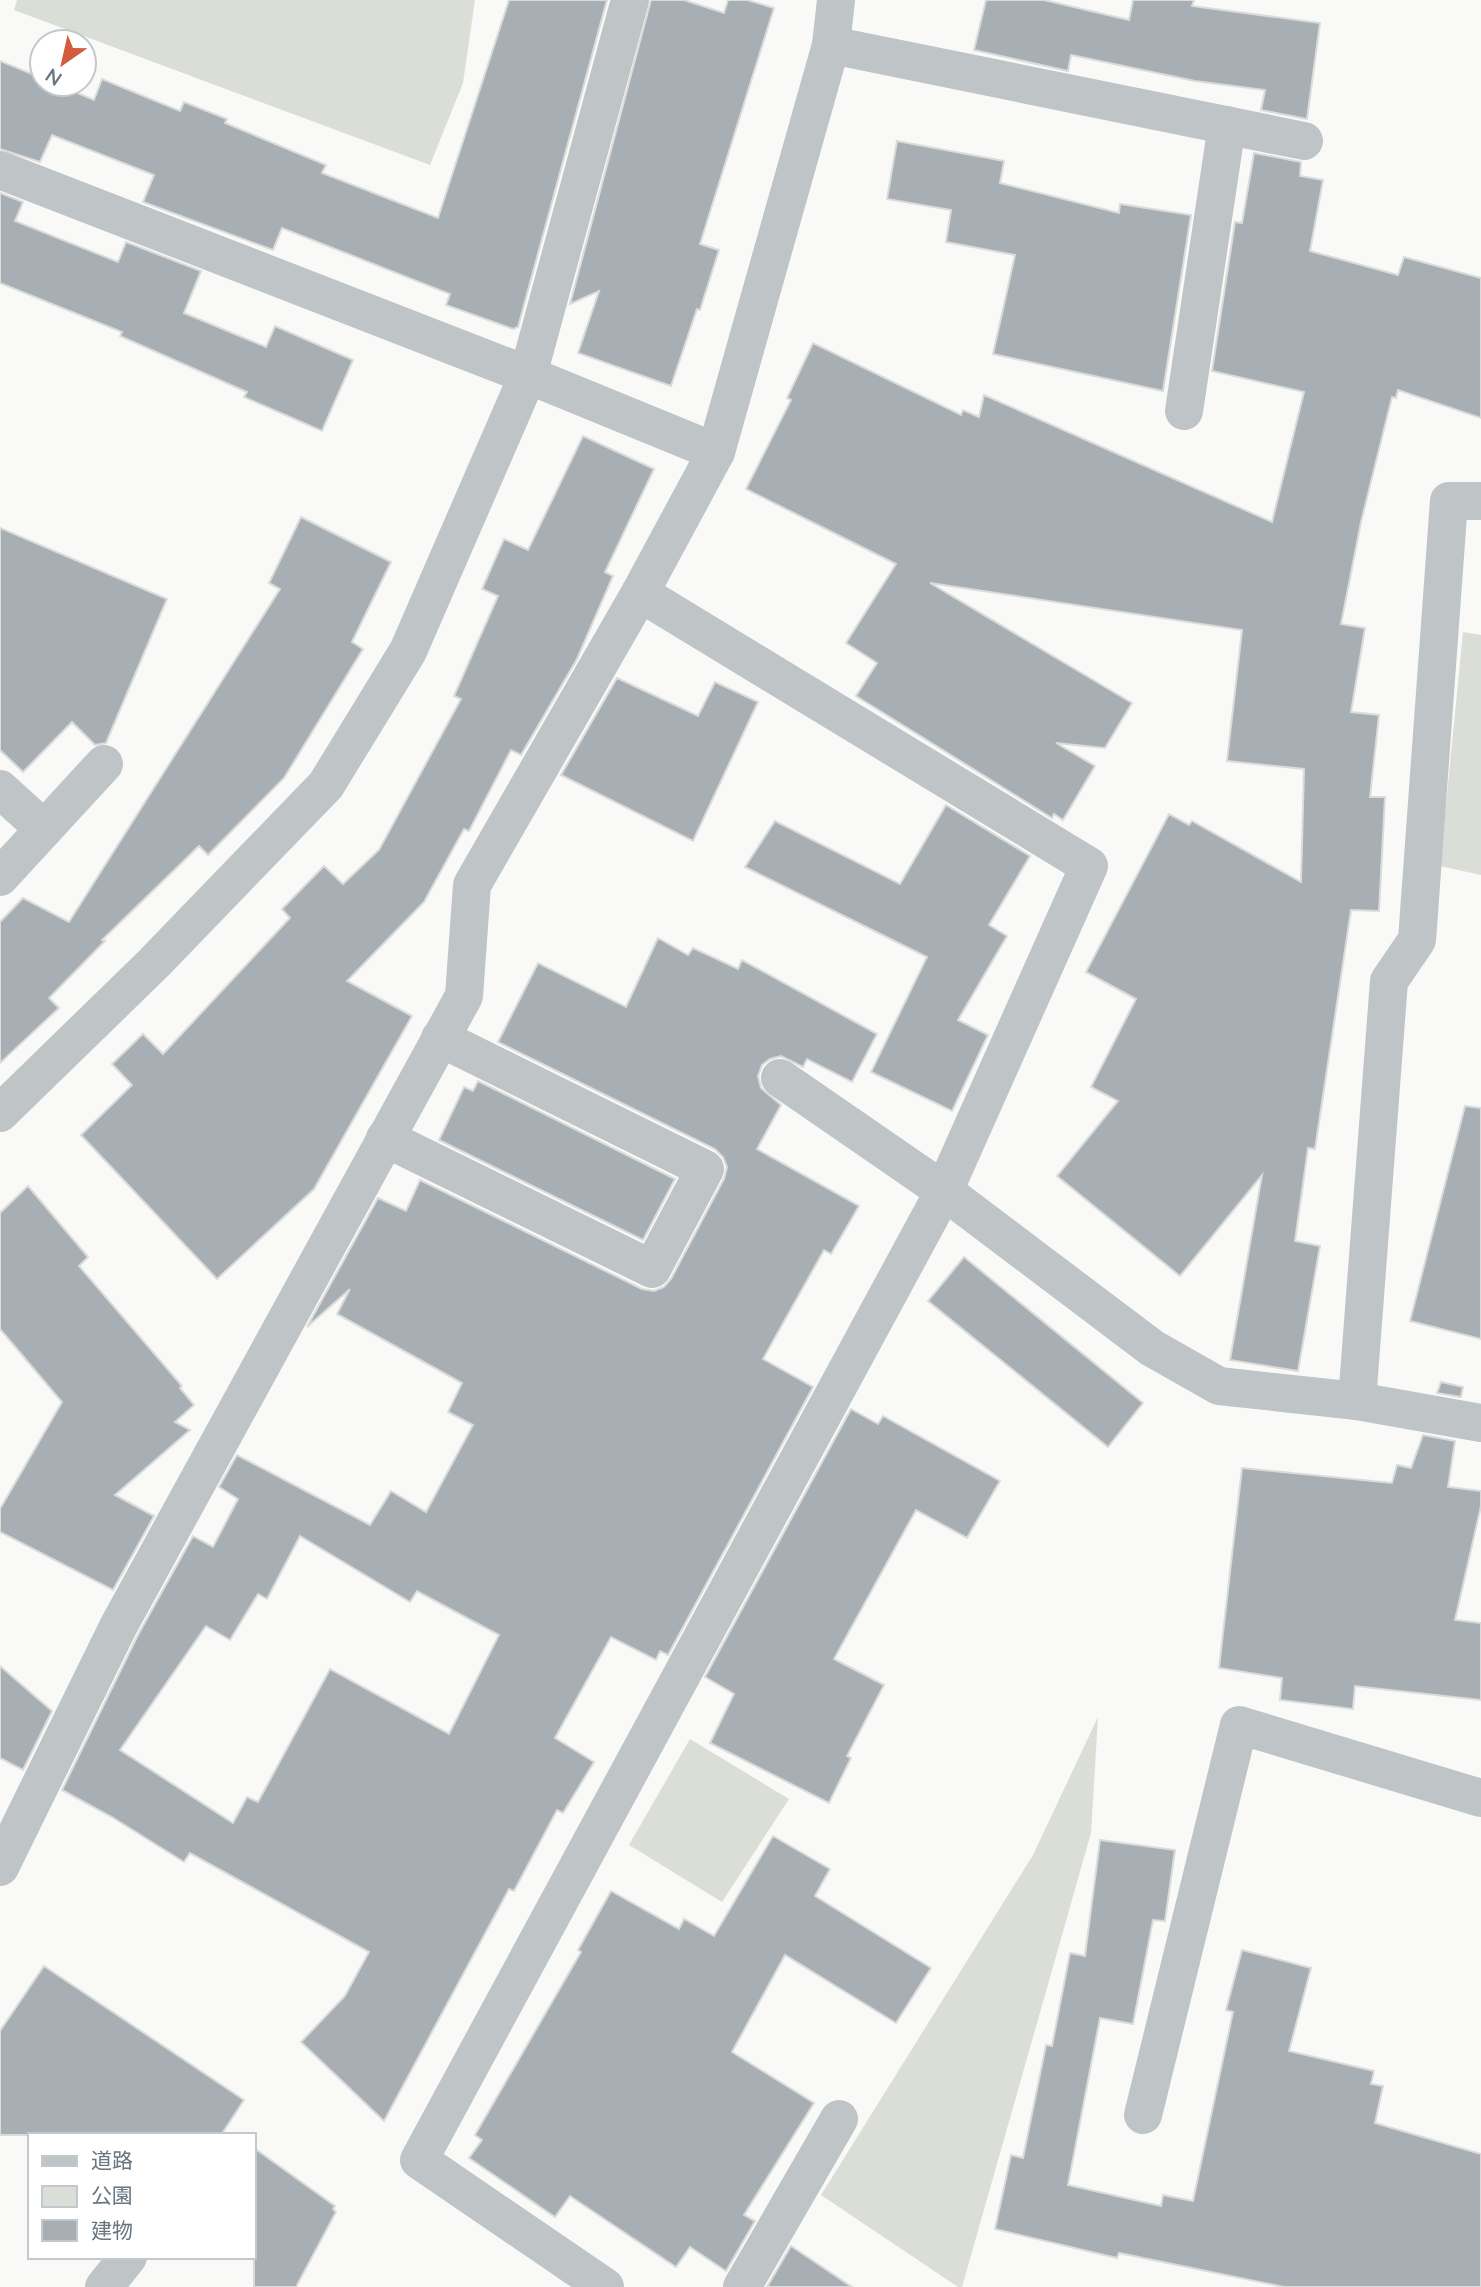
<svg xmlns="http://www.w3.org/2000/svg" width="1481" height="2287" font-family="Lato,'Noto Sans JP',sans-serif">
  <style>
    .green { fill: #daded7 }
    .building { fill: #a7aeb4; stroke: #dbdbda; stroke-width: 2; fill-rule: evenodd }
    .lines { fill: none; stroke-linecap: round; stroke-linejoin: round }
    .minor { stroke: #bfc4c7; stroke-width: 38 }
  </style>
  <rect width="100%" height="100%" fill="#f9f9f8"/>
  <!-- green -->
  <g class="green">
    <polygon points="17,0 475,0 463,83 430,165 14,10"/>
    <polygon points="1463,632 1481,635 1481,875 1440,866"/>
    <polygon points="1098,1717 1091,1833 962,2287 958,2287 821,2195 1033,1855"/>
    <polygon points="690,1739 789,1799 722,1902 629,1845"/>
  </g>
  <!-- building -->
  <g class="building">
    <polygon points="509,0 607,0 518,327 513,329 446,305 450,294 282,228 273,250 143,202 154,175 52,135 40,162 0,149 0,61 42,78 42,84 56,84 94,100 102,79 180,111 184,102 227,119 225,123 326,165 322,173 438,218"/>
    <polygon points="651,0 684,0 724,13 728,0 747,0 774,8 700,244 719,250 700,310 697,309 671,386 578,353 599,291 570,304"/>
    <polygon points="986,0 1044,0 1129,20 1133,0 1194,0 1192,6 1320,23 1307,119 1261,110 1265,90 1195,81 1071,55 1068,71 974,50"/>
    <polygon points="897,141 1004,161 1000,183 1119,213 1120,204 1191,215 1163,391 993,354 1015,255 946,242 951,210 887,199"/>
    <polygon points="1254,153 1301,162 1300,176 1323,180 1310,251 1398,275 1404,257 1481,278 1481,418 1398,390 1396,398 1392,397 1361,522 1341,624 1365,628 1351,712 1379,715 1370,797 1385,797 1379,911 1351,910 1315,1149 1308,1148 1295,1241 1320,1246 1298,1371 1230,1360 1262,1175 1180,1276 1057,1176 1118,1101 1091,1087 1136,999 1086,972 1169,814 1189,825 1192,821 1301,882 1304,769 1227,761 1242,630 930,583 1132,703 1105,748 1056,743 1095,766 1063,820 1054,814 1052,818 856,696 877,663 846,643 896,564 746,489 791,400 787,398 813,343 961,415 963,410 979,417 984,395 1272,522 1304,392 1212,371 1235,222 1242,223"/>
    <polygon points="0,193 23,202 15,221 118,262 126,242 201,271 184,313 266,347 275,326 353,360 322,431 244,397 247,392 120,336 122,332 0,283"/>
    <polygon points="583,436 654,469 605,572 613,576 577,659 521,755 511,750 469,831 464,829 424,902 347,981 412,1016 314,1189 217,1279 81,1135 132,1085 112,1064 143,1034 163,1054 290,918 282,909 324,866 343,884 379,850 461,699 454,696 498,596 482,589 504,539 528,550"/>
    <polygon points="301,517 391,562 352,642 363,649 284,778 208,855 199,846 102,940 105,941 49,998 59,1008 0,1063 0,922 23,898 69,922 280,589 269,583"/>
    <polygon points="0,528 167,599 106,743 95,745 72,722 23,772 0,750"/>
    <polygon points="617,678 698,716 715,682 758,702 693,841 561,775"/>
    <polygon points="946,805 1030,856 989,925 1007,936 958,1020 988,1035 952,1111 871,1072 927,957 745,867 775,821 900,884"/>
    <path d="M658 938 688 955 693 948 738 969 742 960 877 1034 852 1082 807 1059 803 1067 781 1056 770 1059 762 1065 758 1076 761 1088 781 1105 757 1149 859 1206 831 1254 824 1250 763 1359 813 1387 668 1655 660 1651 656 1660 611 1637 555 1738 594 1762 563 1813 557 1810 514 1891 509 1889 384 2121 301 2042 345 1996 369 1952 190 1853 184 1862 112 1817 62 1790 138 1635 193 1536 213 1547 238 1499 219 1487 237 1455 370 1525 391 1491 426 1512 473 1425 448 1412 462 1383 337 1314 350 1289 307 1327 378 1198 406 1211 420 1180 642 1289 654 1291 664 1287 671 1279 724 1179 727 1167 723 1157 715 1149 498 1042 538 963 626 1007ZM300 1536 410 1602 417 1591 499 1635 449 1734 330 1669 258 1802 247 1797 233 1823 120 1750 206 1626 230 1640 258 1594 267 1599Z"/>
    <polygon points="478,1081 675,1179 643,1240 439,1140 464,1087 473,1091"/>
    <polygon points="1465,1106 1481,1108 1481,1339 1410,1321"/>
    <polygon points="28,1186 88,1257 79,1266 182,1386 180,1388 194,1405 175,1422 190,1430 115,1495 154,1516 113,1590 0,1532 0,1509 62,1402 0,1329 0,1213"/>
    <polygon points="964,1257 1143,1403 1108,1447 928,1301"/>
    <polygon points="1441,1382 1463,1387 1461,1397 1437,1393"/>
    <polygon points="851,1409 878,1424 883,1416 1000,1481 967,1538 916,1510 834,1659 884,1685 847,1756 851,1758 829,1803 710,1743 734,1694 705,1677"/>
    <polygon points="1423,1435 1455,1441 1448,1487 1481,1491 1481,1506 1455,1620 1481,1623 1481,1700 1355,1686 1353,1709 1280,1700 1282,1678 1219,1668 1242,1468 1392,1483 1397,1465 1411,1468"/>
    <polygon points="0,1666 52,1711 23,1770 0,1758"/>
    <polygon points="773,1836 830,1869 815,1896 931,1968 896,2023 785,1955 732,2052 814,2103 744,2215 755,2221 726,2271 690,2247 676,2267 570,2196 555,2217 469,2158 482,2140 475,2135 581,1952 578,1950 611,1891 679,1929 684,1919 714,1936"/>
    <polygon points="1100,1840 1175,1850 1165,1921 1153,1920 1133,2024 1100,2018 1068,2185 1161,2206 1163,2195 1193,2201 1233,2012 1226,2010 1242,1950 1311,1968 1289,2051 1374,2071 1371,2084 1383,2086 1375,2123 1481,2154 1481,2287 1284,2287 1119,2253 1117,2258 995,2229 1011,2155 1023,2158 1046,2045 1052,2046 1070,1953 1085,1956"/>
    <polygon points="44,1966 244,2100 221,2135 0,2135 0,2031"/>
    <polygon points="254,2148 335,2206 333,2209 336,2212 296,2287 254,2287"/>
    <polygon points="791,2246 852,2287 767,2287"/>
  </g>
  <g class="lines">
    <!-- minor -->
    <g class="minor">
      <polyline points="831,45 1304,141"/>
      <polyline points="0,170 528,375 630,0"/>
      <polyline points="1184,411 1227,125"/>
      <polyline points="0,789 44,829"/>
      <polyline points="0,877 104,764"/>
      <polyline points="780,1078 944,1191 1152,1348 1219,1386 1357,1401 1481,1423"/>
      <polyline points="0,1113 154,963 326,785 408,651 528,375 716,452"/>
      <polyline points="385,1138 652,1269 705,1169 440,1038"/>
      <polyline points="1357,1401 1389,981 1417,940 1449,501 1481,501"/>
      <polyline points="0,1867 119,1625 464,996 472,885 640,593 716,452 831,45 836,0"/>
      <polyline points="1143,2115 1239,1725 1481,1798"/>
      <polyline points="104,2287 128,2257"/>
      <polyline points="605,2287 419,2160 944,1191 1089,866 640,593"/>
      <polyline points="742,2287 839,2119"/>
    </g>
  </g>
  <!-- legend -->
  <rect x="28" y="2133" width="228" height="126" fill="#ffffff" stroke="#c2c8cc" stroke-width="2"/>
  <rect x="42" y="2156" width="35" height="10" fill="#bfc4c7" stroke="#c2c8cc" stroke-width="2"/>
  <text x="91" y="2168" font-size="21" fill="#677680">道路</text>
  <rect x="42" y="2186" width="35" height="21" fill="#daded7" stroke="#c2c8cc" stroke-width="2"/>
  <text x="91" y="2203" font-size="21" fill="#677680">公園</text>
  <rect x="42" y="2220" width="35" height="21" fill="#a7aeb4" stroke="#c2c8cc" stroke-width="2"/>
  <text x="91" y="2238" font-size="21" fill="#677680">建物</text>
  <!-- north arrow -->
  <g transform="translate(63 63) rotate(214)"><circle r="33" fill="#ffffff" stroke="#c2c8cc" stroke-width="2"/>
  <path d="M0-5L12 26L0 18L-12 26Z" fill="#d35b3e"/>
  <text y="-10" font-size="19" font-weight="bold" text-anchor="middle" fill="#677680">N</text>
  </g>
</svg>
